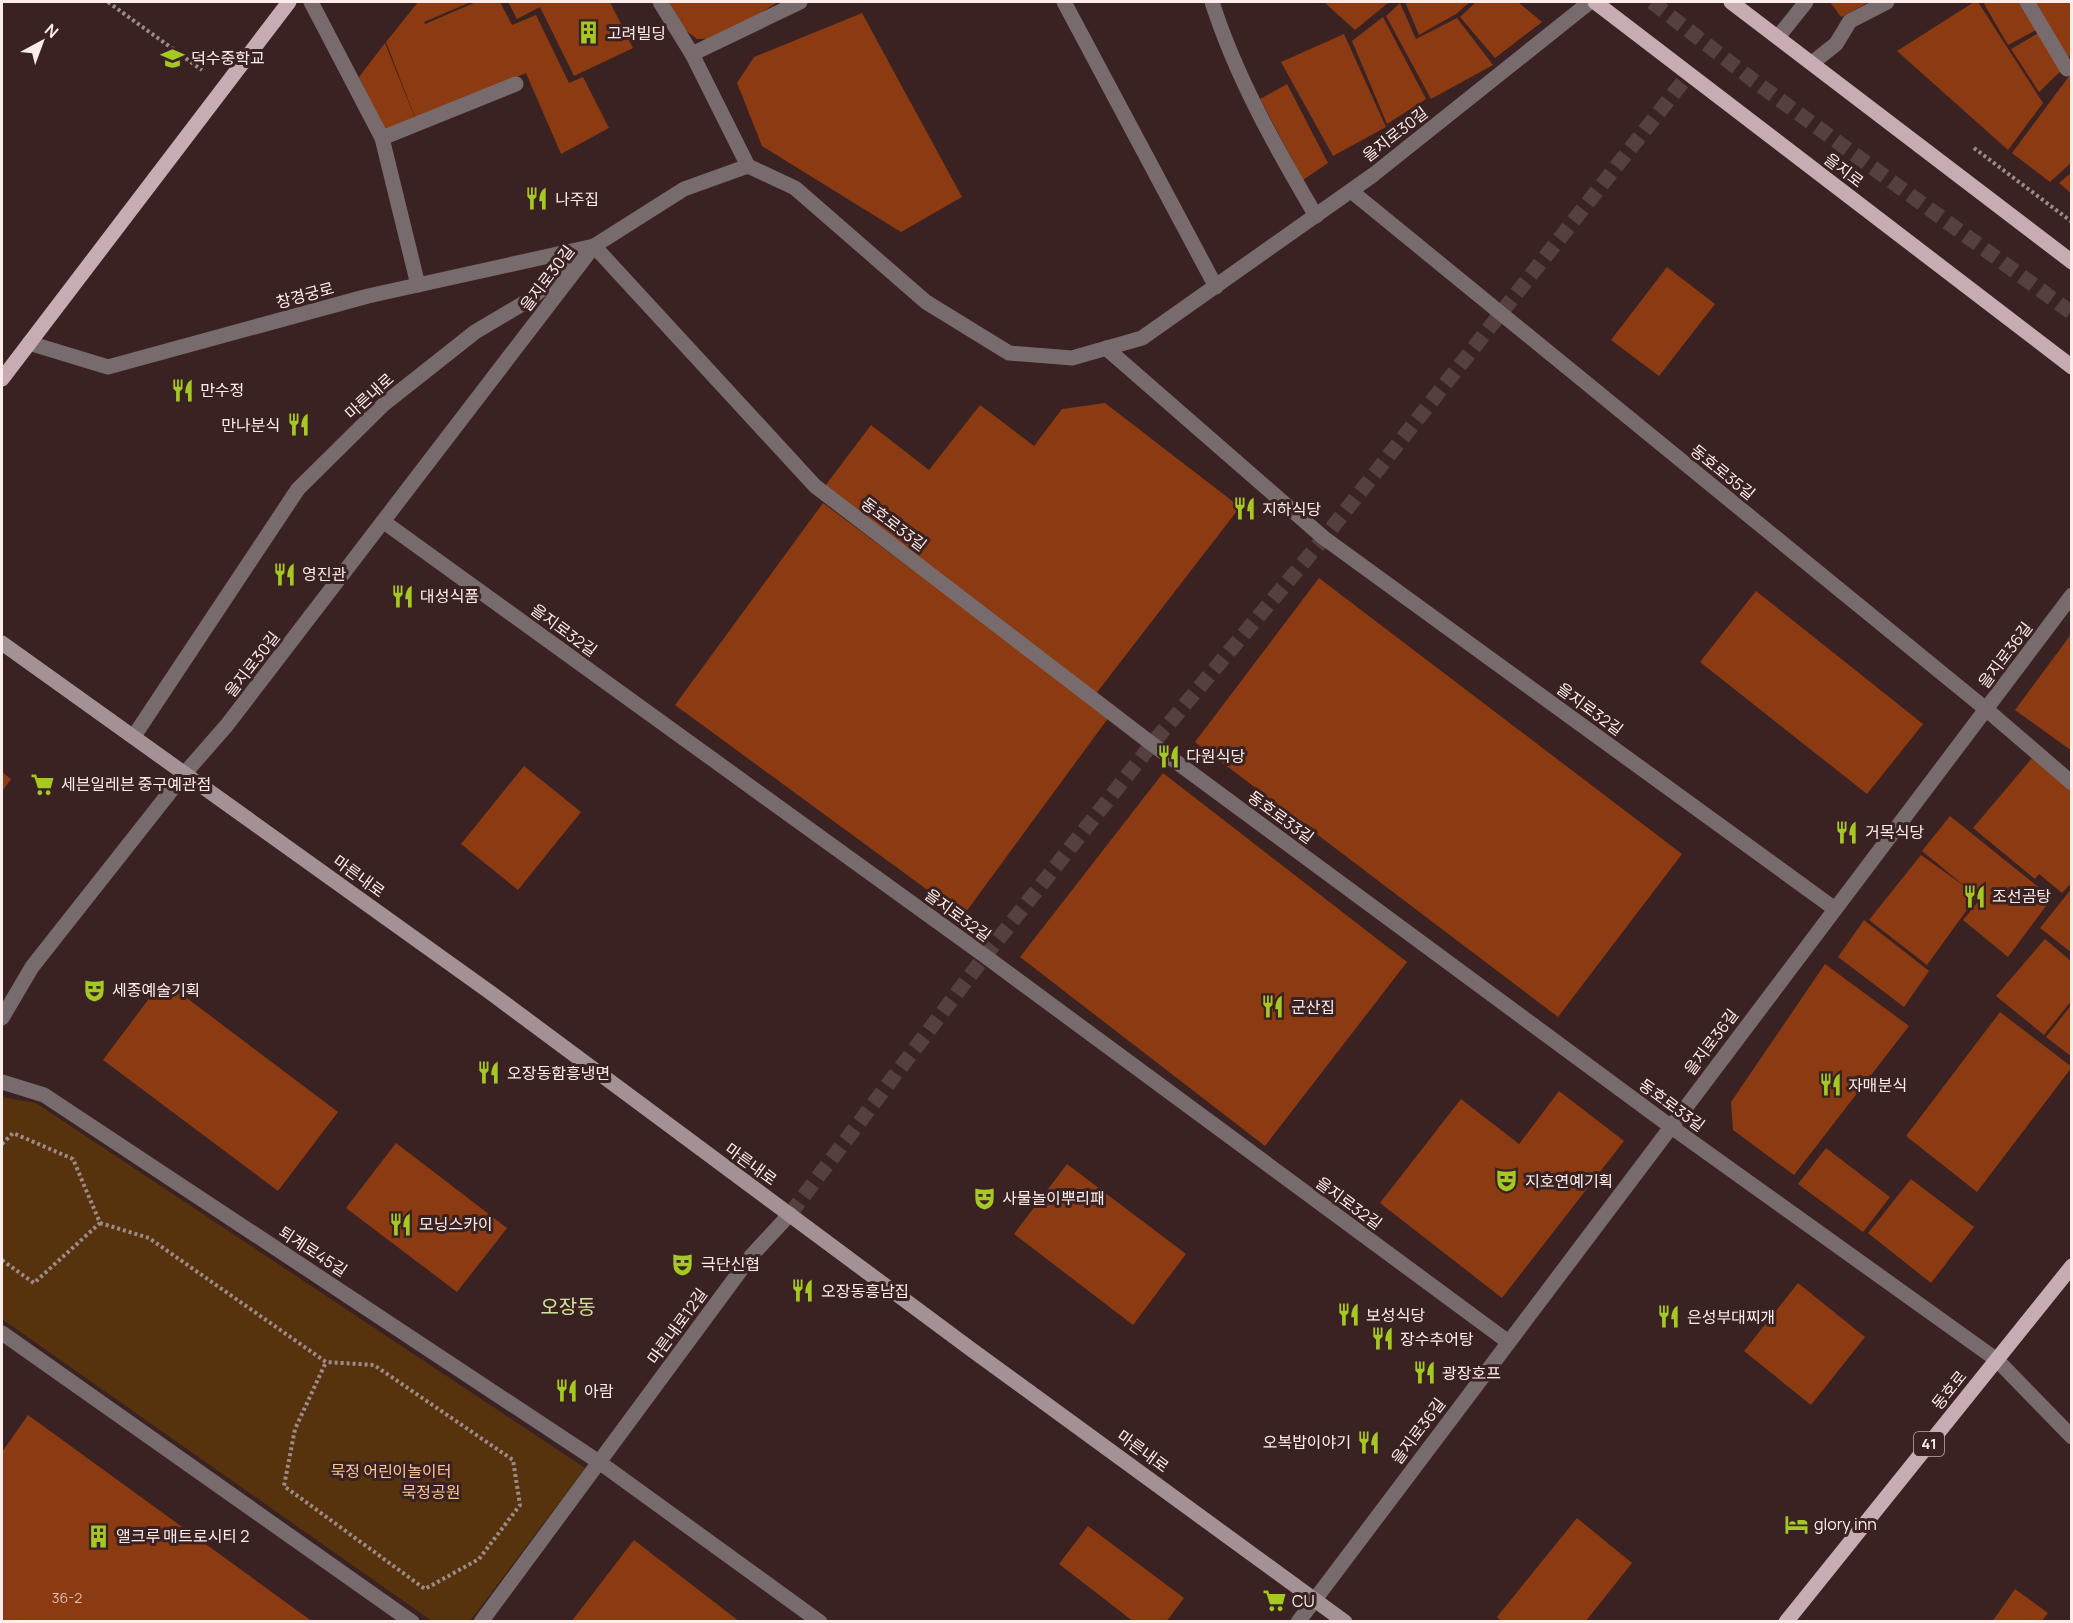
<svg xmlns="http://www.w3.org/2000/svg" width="2073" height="1623" font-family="Manrope,'Noto Sans KR',sans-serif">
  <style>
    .green { fill: #57330d }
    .building { fill: #8c3a11 }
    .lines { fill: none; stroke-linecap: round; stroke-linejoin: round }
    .pedestrian-tunnel { stroke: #56403f; stroke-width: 15; stroke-dasharray: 15 8; stroke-linecap: butt }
    .minor-tunnel { stroke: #56403f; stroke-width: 15; stroke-dasharray: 15 8; stroke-linecap: butt }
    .path { stroke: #9d8a89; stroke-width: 4; stroke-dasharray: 3 3; stroke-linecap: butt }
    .service { stroke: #786b6e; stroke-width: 15 }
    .minor { stroke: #786b6e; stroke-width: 15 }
    .secondary { stroke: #a49195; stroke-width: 15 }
    .primary { stroke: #c7adb3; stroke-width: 15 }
    .labels { text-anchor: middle; stroke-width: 6; stroke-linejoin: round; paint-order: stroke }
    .number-label { font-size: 14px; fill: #e0c0b4 }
    .shield { fill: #392221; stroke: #c2afae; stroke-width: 1.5 }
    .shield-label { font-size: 15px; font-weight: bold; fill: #fcecea }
    .poi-label { font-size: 16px; fill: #fcecea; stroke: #392221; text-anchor: start }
    .street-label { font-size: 16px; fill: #fcecea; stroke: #392221 }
    .park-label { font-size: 16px; fill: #fcc491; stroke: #392221 }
    .quarter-label { font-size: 20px; fill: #cee499; stroke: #392221 }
  </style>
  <rect width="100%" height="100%" fill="#392221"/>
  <!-- green -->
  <polygon class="green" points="2,1097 36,1103 585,1468 470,1621 432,1621 2,1319"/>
  <!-- building -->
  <g class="building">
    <polygon points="418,2 471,2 424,22 425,24 476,2 500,2 512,25 536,15 569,83 583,77 609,128 561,154 526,73 416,120 386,42"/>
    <polygon points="508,2 610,2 633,48 574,76 540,7 517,19"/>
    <polygon points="667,2 778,2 727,34 708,39 697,39 685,30"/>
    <polygon points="1324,2 1389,2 1355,30"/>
    <polygon points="1405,2 1470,2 1456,14 1419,35"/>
    <polygon points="1476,2 1518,2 1542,22 1495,58 1460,17"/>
    <polygon points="1830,2 1869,2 1841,17"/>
    <polygon points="1974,2 1978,2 2043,103 2008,150 1897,51"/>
    <polygon points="1983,2 2025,2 2040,28 2008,45"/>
    <polygon points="2030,2 2072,2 2072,55 2065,59"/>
    <polygon points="1400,3 1416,39 1457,18 1493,65 1431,99 1386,16"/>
    <polygon points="862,13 962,197 901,232 762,146 737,83 754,57"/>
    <polygon points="1383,17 1426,99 1387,124 1352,41"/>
    <polygon points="2040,32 2063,69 2039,92 2011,49"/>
    <polygon points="1344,34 1386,127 1333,156 1281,62"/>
    <polygon points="385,43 415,118 384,132 359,77"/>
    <polygon points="2070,75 2072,162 2050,182 2012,153"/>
    <polygon points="1287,84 1328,163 1303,180 1260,99"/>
    <polygon points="2072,172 2072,194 2059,183"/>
    <polygon points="1667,267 1715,304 1659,376 1611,340"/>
    <polygon points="1105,403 1240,507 1095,695 825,486 871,425 929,470 980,405 1034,446 1062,409"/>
    <polygon points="823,503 1109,717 963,916 675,705"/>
    <polygon points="1319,578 1682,854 1558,1017 1195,742"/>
    <polygon points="1756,591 1923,724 1867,794 1700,662"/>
    <polygon points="2072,633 2072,751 2015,710"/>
    <polygon points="2033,757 2072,789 2072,882 2062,893 2039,874 2035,879 1973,828"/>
    <polygon points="524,766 581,812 518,890 461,844"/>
    <polygon points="2,772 11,779 2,792"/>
    <polygon points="1163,773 1407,962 1265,1146 1020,957"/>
    <polygon points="1950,816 2052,898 2008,957 1963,920 1981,898 1977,896 1927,965 1869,920 1921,855 1967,888 1922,851"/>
    <polygon points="2072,888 2072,953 2040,928"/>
    <polygon points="1864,920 1929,971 1904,1007 1838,957"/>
    <polygon points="2045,939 2072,962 2072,1000 2044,1035 1996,996"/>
    <polygon points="1825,964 1909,1026 1794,1175 1733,1130 1731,1102"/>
    <polygon points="163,980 338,1112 278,1191 103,1060"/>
    <polygon points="2072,1004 2072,1057 2046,1037"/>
    <polygon points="2000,1012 2072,1067 1977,1192 1906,1136"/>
    <polygon points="1559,1091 1624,1141 1502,1298 1380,1203 1461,1099 1519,1144"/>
    <polygon points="396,1143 507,1228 457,1292 346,1208"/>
    <polygon points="1826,1148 1890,1197 1863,1232 1798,1184"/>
    <polygon points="1067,1164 1186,1254 1133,1325 1014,1234"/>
    <polygon points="1911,1179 1974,1227 1931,1283 1868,1233"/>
    <polygon points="1798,1283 1865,1337 1811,1405 1744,1351"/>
    <polygon points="28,1415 313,1622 4,1622 2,1619 2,1452"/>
    <polygon points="1577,1518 1632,1563 1585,1622 1502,1622 1497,1617"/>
    <polygon points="1088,1526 1184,1598 1166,1622 1134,1622 1059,1564"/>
    <polygon points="634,1540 740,1622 571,1622"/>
    <polygon points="2015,1589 2048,1613 2041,1622 1992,1622"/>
  </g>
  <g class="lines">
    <!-- pedestrian-tunnel -->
    <polyline class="pedestrian-tunnel" points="1652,2 1754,81 2072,313"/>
    <!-- minor-tunnel -->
    <polyline class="minor-tunnel" points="790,1214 985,956 1152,744 1324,538 1689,74"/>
    <!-- path -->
    <g class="path">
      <polyline points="108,2 202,70"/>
      <polyline points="1974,148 2072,222"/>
      <polyline points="2,1144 13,1133 73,1159 100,1223 34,1283 2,1260"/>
      <polyline points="100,1223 149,1238 326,1362 374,1365 513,1460 520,1505 479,1559 425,1589 284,1486 295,1429 326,1362"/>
    </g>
    <!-- service -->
    <g class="service">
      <polyline points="311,2 382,138 418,285"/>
      <polyline points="2027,2 2067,69"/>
      <polyline points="382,138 516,84"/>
    </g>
    <!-- minor -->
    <g class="minor">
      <polyline points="660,2 692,54 748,166"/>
      <polyline points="1064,2 1216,287"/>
      <path d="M1212 2C1236 77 1276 148 1316 216"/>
      <polyline points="1778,37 1806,2"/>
      <polyline points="692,54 800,2"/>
      <polyline points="1812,63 1836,44 1850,21 1887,2"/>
      <polyline points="1351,191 1987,710 2072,783"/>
      <polyline points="594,246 815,486 1152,744 1670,1126 1997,1360 2072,1437"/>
      <polyline points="29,343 108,367 368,296 594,246"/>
      <polyline points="1106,348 1324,538 1835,909"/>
      <polyline points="384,522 985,956 1507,1341"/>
      <polyline points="134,736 298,489 384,404 475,332 529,300 573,264"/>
      <polyline points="2,1018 32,967 185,773 227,725 594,246 684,189 748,166 795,188 926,302 1009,353 1072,358 1142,338 1373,175 1590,2"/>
      <polyline points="2,1082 44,1095 599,1462 820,1622"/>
      <polyline points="2,1333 412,1622"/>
      <polyline points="481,1622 752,1255 790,1214"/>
      <polyline points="1298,1622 2072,595"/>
    </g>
    <!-- secondary -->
    <polyline class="secondary" points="2,643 491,993 972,1350 1345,1622"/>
    <!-- primary -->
    <g class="primary">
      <polyline points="1595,2 2072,367"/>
      <polyline points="1731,2 2072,262"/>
      <polyline points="2,379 289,2"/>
      <polyline points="1786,1622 2072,1266"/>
    </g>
  </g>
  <!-- icons -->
  <defs>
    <symbol id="building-bare" viewBox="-9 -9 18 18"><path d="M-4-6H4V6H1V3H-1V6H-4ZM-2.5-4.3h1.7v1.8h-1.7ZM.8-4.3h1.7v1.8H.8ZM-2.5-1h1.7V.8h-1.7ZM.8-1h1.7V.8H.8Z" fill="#a5c822" stroke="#392221" stroke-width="2.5" paint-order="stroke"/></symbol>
    <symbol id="school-bare" viewBox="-9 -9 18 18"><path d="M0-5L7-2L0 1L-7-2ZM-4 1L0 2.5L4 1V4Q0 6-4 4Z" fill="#a5c822" stroke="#392221" stroke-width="2.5" paint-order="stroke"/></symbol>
    <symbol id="restaurant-bare" viewBox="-9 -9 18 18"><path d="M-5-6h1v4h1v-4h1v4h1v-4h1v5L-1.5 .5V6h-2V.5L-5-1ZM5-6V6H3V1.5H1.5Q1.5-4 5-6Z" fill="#a5c822" stroke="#392221" stroke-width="2.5" paint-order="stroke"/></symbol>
    <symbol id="supermarket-bare" viewBox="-9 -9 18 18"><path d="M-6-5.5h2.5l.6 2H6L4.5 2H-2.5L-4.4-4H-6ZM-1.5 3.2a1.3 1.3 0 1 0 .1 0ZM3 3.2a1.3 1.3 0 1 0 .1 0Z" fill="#a5c822" stroke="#392221" stroke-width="2.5" paint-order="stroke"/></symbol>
    <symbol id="theatre-bare" viewBox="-9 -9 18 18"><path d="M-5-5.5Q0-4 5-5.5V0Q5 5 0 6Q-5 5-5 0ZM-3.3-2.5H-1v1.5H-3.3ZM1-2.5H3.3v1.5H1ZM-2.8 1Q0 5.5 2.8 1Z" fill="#a5c822" stroke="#392221" stroke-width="2.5" paint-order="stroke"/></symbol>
    <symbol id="hotel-bare" viewBox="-9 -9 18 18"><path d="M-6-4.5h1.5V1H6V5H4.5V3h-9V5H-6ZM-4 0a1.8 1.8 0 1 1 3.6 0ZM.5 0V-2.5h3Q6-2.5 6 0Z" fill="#a5c822" stroke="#392221" stroke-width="2.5" paint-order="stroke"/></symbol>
  </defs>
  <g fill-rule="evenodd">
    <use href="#building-bare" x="572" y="16" width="33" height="33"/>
    <use href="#school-bare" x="156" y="42" width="33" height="33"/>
    <use href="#restaurant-bare" x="520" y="182" width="33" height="33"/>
    <use href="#restaurant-bare" x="166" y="374" width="33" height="33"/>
    <use href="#restaurant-bare" x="282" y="408" width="33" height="33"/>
    <use href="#restaurant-bare" x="1228" y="492" width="33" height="33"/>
    <use href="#restaurant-bare" x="268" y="558" width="33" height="33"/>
    <use href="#restaurant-bare" x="386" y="580" width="33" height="33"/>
    <use href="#restaurant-bare" x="1152" y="740" width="33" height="33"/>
    <use href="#supermarket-bare" x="26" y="768" width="33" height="33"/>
    <use href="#restaurant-bare" x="1830" y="816" width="33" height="33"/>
    <use href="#restaurant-bare" x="1958" y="880" width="33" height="33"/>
    <use href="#theatre-bare" x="78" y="974" width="33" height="33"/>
    <use href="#restaurant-bare" x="1256" y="990" width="33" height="33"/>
    <use href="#restaurant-bare" x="472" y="1056" width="33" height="33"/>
    <use href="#restaurant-bare" x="1814" y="1068" width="33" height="33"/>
    <use href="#theatre-bare" x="1490" y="1164" width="33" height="33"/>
    <use href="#theatre-bare" x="968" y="1182" width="33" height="33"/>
    <use href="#restaurant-bare" x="384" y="1208" width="33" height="33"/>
    <use href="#theatre-bare" x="666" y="1248" width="33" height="33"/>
    <use href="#restaurant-bare" x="786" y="1274" width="33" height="33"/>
    <use href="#restaurant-bare" x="1332" y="1298" width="33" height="33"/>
    <use href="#restaurant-bare" x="1652" y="1300" width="33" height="33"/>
    <use href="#restaurant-bare" x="1366" y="1322" width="33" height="33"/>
    <use href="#restaurant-bare" x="1408" y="1356" width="33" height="33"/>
    <use href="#restaurant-bare" x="550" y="1374" width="33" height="33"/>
    <use href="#restaurant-bare" x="1352" y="1426" width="33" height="33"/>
    <use href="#hotel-bare" x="1780" y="1508" width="33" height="33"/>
    <use href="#building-bare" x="82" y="1520" width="33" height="33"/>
    <use href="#supermarket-bare" x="1258" y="1584" width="33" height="33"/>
  </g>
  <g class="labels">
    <!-- number labels -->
    <g class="number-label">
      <text x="67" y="1603">36-2</text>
    </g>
    <!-- shield labels -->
    <rect class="shield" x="1914" y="1432" width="30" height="24" rx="4.5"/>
    <g class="shield-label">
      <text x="1929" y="1449">41</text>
    </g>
    <!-- poi labels -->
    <g class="poi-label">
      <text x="607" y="39">고려빌딩</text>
      <text x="191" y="64">덕수중학교</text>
      <text x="555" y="205">나주집</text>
      <text x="200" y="396">만수정</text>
      <text x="280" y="431" text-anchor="end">만나분식</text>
      <text x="1262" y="515">지하식당</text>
      <text x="302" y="580">영진관</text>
      <text x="420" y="602">대성식품</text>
      <text x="1186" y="762">다원식당</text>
      <text x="61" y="790">세븐일레븐 중구예관점</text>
      <text x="1865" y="838">거목식당</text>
      <text x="1992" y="902">조선곰탕</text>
      <text x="112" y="996">세종예술기획</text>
      <text x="1291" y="1013">군산집</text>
      <text x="507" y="1079">오장동함흥냉면</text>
      <text x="1848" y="1091">자매분식</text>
      <text x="1525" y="1187">지호연예기획</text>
      <text x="1002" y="1204">사물놀이뿌리패</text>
      <text x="419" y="1230">모닝스카이</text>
      <text x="701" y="1270">극단신협</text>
      <text x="821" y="1297">오장동흥남집</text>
      <text x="1366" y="1321">보성식당</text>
      <text x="1687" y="1323">은성부대찌개</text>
      <text x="1400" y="1345">장수추어탕</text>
      <text x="1442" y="1379">광장호프</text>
      <text x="584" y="1397">아람</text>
      <text x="1351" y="1448" text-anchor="end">오복밥이야기</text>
      <text x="1814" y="1530">glory inn</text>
      <text x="116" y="1542">앨크루 매트로시티 2</text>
      <text x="1292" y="1607">CU</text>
    </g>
    <!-- street labels -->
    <g class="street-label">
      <text transform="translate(1395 134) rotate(-38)" y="6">을지로30길</text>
      <text transform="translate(1844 170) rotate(37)" y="6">을지로</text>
      <text transform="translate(547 278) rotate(-53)" y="6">을지로30길</text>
      <text transform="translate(305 295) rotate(-15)" y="6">창경궁로</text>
      <text transform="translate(369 396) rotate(-42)" y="6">마른내로</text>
      <text transform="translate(1723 472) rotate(39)" y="6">동호로35길</text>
      <text transform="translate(894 524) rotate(37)" y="6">동호로33길</text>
      <text transform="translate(564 630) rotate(36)" y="6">을지로32길</text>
      <text transform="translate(2005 655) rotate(-53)" y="6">을지로36길</text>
      <text transform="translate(252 664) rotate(-52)" y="6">을지로30길</text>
      <text transform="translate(1590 709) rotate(36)" y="6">을지로32길</text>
      <text transform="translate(1281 817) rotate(36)" y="6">동호로33길</text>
      <text transform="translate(359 876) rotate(36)" y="6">마른내로</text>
      <text transform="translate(958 915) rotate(36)" y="6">을지로32길</text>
      <text transform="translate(1711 1042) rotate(-53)" y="6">을지로36길</text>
      <text transform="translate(1672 1105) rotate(36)" y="6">동호로33길</text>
      <text transform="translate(751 1164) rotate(36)" y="6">마른내로</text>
      <text transform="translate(1349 1203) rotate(36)" y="6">을지로32길</text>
      <text transform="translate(313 1251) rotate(33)" y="6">퇴계로45길</text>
      <text transform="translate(677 1326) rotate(-54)" y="6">마른내로12길</text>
      <text transform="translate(1949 1390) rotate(-51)" y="6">동호로</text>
      <text transform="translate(1418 1431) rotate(-53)" y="6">을지로36길</text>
      <text transform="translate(1143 1451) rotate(36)" y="6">마른내로</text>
    </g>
    <!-- park labels -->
    <g class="park-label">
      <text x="391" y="1477">묵정 어린이놀이터</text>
      <text x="431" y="1498">묵정공원</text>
    </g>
    <!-- quarter labels -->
    <g class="quarter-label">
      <text x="568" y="1314">오장동</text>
    </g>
  </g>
  <!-- border -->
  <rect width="2073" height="1623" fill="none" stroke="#fcecea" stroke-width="6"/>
  <!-- north arrow -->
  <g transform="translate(42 42) rotate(41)" stroke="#392221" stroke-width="4.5" paint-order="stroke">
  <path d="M0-4.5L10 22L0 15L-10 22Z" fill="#fcecea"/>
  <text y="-9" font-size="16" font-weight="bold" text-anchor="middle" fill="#fcecea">N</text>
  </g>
</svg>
